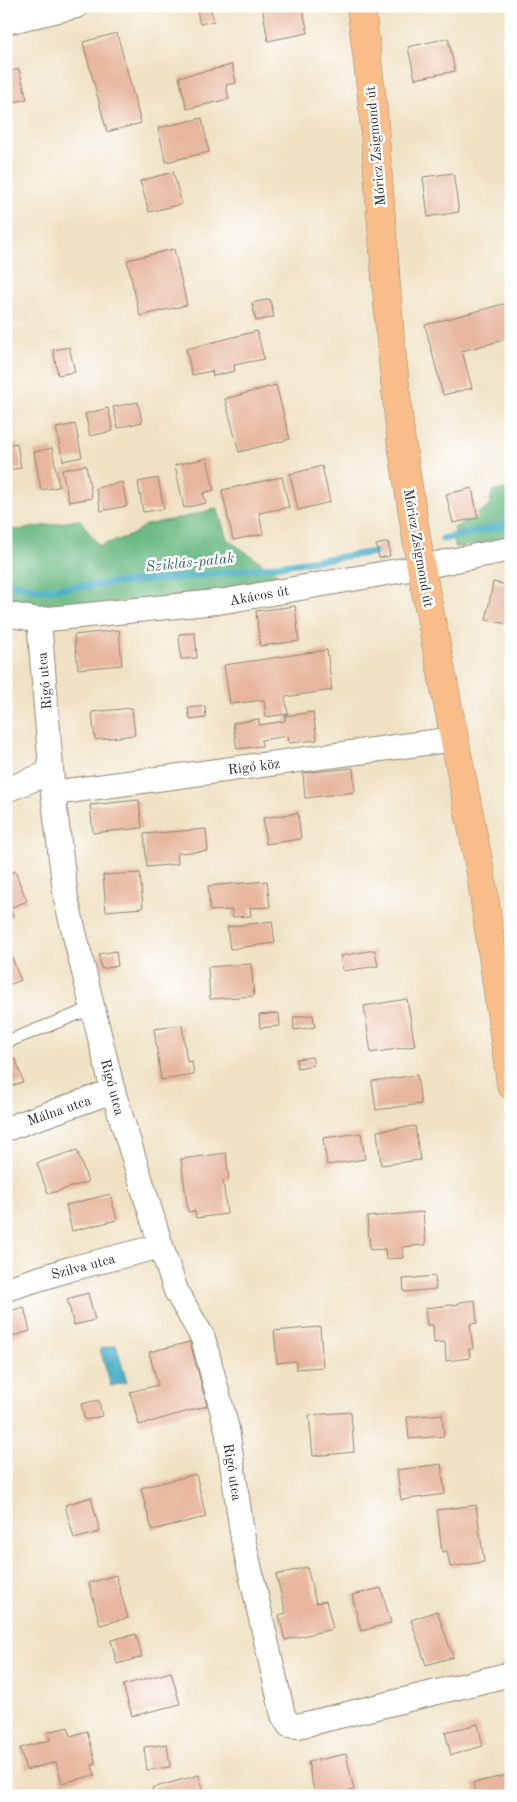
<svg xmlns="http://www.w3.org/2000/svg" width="517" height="1802" font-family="'Old Standard TT',serif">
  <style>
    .forest { fill: #6cba84; stroke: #4c7258 }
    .water { fill: #44acc4; stroke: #386c78 }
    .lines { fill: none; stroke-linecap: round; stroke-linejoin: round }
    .stream { stroke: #44acc4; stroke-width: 7 }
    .building { fill: #e7b69c }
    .lane-casing { stroke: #8d8676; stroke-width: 14 }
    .street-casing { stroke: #8d8676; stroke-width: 26 }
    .primary-casing { stroke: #8d8676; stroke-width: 29 }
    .lane { stroke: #fff; stroke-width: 12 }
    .street { stroke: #fff; stroke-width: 24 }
    .primary { stroke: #f8bd89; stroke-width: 28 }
    .labels { text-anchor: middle; stroke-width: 5; stroke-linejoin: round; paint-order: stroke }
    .street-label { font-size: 14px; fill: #2b2b2b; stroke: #fff }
    .water-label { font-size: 15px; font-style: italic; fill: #355f68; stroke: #fff }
  </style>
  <rect width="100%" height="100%" fill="#fff"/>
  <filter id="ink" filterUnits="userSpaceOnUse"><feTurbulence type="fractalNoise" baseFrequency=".02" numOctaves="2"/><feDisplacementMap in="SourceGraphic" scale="10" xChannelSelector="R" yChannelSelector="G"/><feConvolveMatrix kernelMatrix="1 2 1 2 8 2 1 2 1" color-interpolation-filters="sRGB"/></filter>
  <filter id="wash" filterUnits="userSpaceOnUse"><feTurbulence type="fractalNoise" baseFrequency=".0096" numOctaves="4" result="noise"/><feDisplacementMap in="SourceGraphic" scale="20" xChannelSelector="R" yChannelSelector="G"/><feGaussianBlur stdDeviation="1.12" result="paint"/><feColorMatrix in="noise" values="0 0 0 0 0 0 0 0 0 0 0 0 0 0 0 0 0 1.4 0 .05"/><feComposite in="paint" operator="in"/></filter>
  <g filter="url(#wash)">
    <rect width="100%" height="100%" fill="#efe1c2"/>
    <!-- forest -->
    <g class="forest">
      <polygon points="511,488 511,537 455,548 454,528 490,506 492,492"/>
      <polygon points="217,508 227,539 286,580 204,595 36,608 6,602 6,528 18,530 80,520 99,546 132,535 145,525 185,517"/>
    </g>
    <!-- water -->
    <polygon class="water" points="116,1345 127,1382 111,1386 100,1349"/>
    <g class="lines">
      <!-- stream -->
      <g class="stream">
        <polyline points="443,539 511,524"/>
        <polyline points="6,582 40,590 218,574 376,552"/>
      </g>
    </g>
    <g id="blocks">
      <!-- building -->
      <g class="building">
        <polygon points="196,6 210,6 214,21 200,24"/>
        <polygon points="262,6 302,6 308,33 268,41"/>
        <polygon points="117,33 141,123 107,132 83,42"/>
        <polygon points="448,38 455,71 415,79 408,47"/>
        <polygon points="232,65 236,83 226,85 229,99 187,109 179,77"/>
        <polygon points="19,69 27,99 6,104 6,72"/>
        <polygon points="202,118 209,152 166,162 158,128"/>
        <polygon points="173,172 182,204 149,212 140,181"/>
        <polygon points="453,173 459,212 428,217 423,177"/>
        <polygon points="174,249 187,305 140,316 127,260"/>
        <polygon points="270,299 274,317 256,321 252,303"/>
        <polygon points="511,302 511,338 462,351 472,388 443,395 425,325"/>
        <polygon points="257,331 264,359 234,365 235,371 213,376 212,371 192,375 186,349"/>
        <polygon points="69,347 75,372 58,375 53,350"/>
        <polygon points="276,385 290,439 239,452 225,399"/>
        <polygon points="138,402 142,422 118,428 113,407"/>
        <polygon points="108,408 113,431 90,436 85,414"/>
        <polygon points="75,424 82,457 63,461 56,428"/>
        <polygon points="17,443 21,468 6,470 6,445"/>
        <polygon points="52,448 59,487 41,490 34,452"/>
        <polygon points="207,458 214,490 203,493 206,503 184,508 175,465"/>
        <polygon points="86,465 92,498 69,502 62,470"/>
        <polygon points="322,466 330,502 298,510 290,474"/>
        <polygon points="282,477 289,507 259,513 263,534 233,540 222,490"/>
        <polygon points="158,478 164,509 143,512 138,482"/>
        <polygon points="122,482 127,506 101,511 96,488"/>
        <polygon points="472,488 478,518 453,523 446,494"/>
        <polygon points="388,542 390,556 379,558 376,545"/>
        <polygon points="493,582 511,586 511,609 508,624 486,620"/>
        <polygon points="295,606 299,641 260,646 256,611"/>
        <polygon points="119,630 122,665 78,669 74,635"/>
        <polygon points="195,633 197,658 181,659 179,634"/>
        <polygon points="327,650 332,690 285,697 288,714 266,717 264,700 230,704 224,665"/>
        <polygon points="205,706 206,718 190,720 188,708"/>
        <polygon points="132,708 135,735 95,740 92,712"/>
        <polygon points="313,712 317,740 289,743 288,736 261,740 262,746 237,749 233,723 259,719 259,725 285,721 285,716"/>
        <polygon points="353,768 355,792 305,798 303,773"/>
        <polygon points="139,800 142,828 93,833 90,805"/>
        <polygon points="298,813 301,839 266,844 263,818"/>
        <polygon points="206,829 208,851 177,853 178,864 147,867 144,834"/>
        <polygon points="15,871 27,901 10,908 13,916 6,918 6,875"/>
        <polygon points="140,873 143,908 106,911 103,875"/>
        <polygon points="267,881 270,907 250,908 251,916 232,917 232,910 210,911 208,886"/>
        <polygon points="272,921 275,943 230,949 227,927"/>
        <polygon points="6,944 21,980 6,986"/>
        <polygon points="375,950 378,966 343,971 340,956"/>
        <polygon points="116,951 118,966 101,969 99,954"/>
        <polygon points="251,964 254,996 210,999 208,967"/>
        <polygon points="407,999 415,1046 371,1053 364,1006"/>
        <polygon points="279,1013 280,1026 260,1028 259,1015"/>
        <polygon points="313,1015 315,1027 294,1030 293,1017"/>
        <polygon points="182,1025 187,1062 192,1061 194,1075 161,1080 154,1029"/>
        <polygon points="312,1057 314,1065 297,1068 296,1059"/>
        <polygon points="16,1059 23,1082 6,1088 6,1062"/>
        <polygon points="417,1075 421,1104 376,1110 372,1081"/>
        <polygon points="415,1126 420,1160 381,1165 377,1131"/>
        <polygon points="361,1133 365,1159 327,1165 323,1138"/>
        <polygon points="77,1150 88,1182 48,1194 37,1163"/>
        <polygon points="226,1153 229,1180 223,1181 227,1214 196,1218 195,1211 188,1212 181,1159"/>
        <polygon points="110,1194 117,1220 72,1231 66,1205"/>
        <polygon points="423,1212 426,1245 402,1247 403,1258 386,1259 385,1249 370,1250 367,1217"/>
        <polygon points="435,1276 436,1289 404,1292 403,1279"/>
        <polygon points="88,1293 95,1320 74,1325 67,1299"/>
        <polygon points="475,1300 477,1323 470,1324 473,1349 469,1349 470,1358 446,1361 445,1342 434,1343 433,1325 427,1325 425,1308 459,1304 459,1302"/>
        <polygon points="24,1307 30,1331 6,1338 6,1312"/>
        <polygon points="320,1327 323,1367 296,1369 296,1361 277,1363 274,1331"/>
        <polygon points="190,1342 207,1406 139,1425 130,1392 158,1385 149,1352"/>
        <polygon points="99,1400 102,1416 85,1420 81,1404"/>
        <polygon points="351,1412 354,1452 313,1456 309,1415"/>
        <polygon points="442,1414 444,1436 409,1439 407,1417"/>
        <polygon points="441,1464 445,1494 401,1500 397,1470"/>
        <polygon points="196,1474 206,1517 152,1530 141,1488"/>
        <polygon points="91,1497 100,1532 74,1539 65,1505"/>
        <polygon points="476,1505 484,1562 450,1567 447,1551 442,1552 437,1510"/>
        <polygon points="307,1567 316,1603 326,1601 333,1629 285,1640 279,1615 286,1613 276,1575"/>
        <polygon points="116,1575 128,1618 100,1625 89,1583"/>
        <polygon points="381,1588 391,1623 361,1631 352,1595"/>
        <polygon points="437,1611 453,1657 426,1665 411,1620"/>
        <polygon points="136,1634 142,1657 117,1664 111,1640"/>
        <polygon points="171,1672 180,1704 132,1716 123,1685"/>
        <polygon points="478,1724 483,1746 451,1755 445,1732"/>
        <polygon points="68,1727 71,1736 87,1731 96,1764 92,1765 95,1775 62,1783 56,1762 26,1770 20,1748 50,1740 48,1732"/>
        <polygon points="167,1744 170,1767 147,1770 144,1747"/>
        <polygon points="346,1754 354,1790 328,1796 315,1796 308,1762"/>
        <polygon points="511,1774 511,1794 503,1796 476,1796 473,1783"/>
        <polygon points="199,1775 205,1796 154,1796 152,1788"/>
      </g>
    </g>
  </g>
  <g filter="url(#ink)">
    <use href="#blocks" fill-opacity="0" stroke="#8d8676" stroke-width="1"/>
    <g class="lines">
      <defs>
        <polyline id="lane" points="6,1042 93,1008"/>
        <g id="street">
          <polyline points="6,22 76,6"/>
          <polyline points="6,614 39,620 225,601 421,567 511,549"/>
          <polyline points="39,620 53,793 66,899 113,1091 161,1246 176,1291 203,1338 227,1429 243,1539 283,1715 289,1725 298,1726 511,1674"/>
          <polyline points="6,790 51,772"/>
          <polyline points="53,793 455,739"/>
          <polyline points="6,1129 113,1091"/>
          <polyline points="6,1289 70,1269 161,1246"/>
        </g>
        <polyline id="primary" points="361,6 373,108 390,335 401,440 421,567 481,875 511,1085"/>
      </defs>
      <!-- lane casing -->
      <use href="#lane" class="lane-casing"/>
      <!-- street casing -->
      <use href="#street" class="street-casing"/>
      <!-- primary casing -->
      <use href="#primary" class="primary-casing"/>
      <!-- lane -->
      <use href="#lane" class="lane"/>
      <!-- street -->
      <use href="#street" class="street"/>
      <!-- primary -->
      <use href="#primary" class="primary"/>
    </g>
  </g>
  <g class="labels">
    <!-- street labels -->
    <g class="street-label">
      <text transform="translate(375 146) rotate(-95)" y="5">Móricz Zsigmond út</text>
      <text transform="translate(419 548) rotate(80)" y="5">Móricz Zsigmond út</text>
      <text transform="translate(259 595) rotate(-10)" y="5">Akácos út</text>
      <text transform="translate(44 681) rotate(-95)" y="5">Rigó utca</text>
      <text transform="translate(254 766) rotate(-7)" y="5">Rigó köz</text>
      <text transform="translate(113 1087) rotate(75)" y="5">Rigó utca</text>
      <text transform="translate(59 1110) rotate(-19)" y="5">Málna utca</text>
      <text transform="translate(83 1266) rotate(-15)" y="5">Szilva utca</text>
      <text transform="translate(233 1472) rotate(81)" y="5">Rigó utca</text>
    </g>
    <!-- water labels -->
    <g class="water-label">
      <text transform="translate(190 562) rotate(-6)" y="5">Sziklás-patak</text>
    </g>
  </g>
  <!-- margin -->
  <rect width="517" height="1802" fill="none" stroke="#fff" stroke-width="25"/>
</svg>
